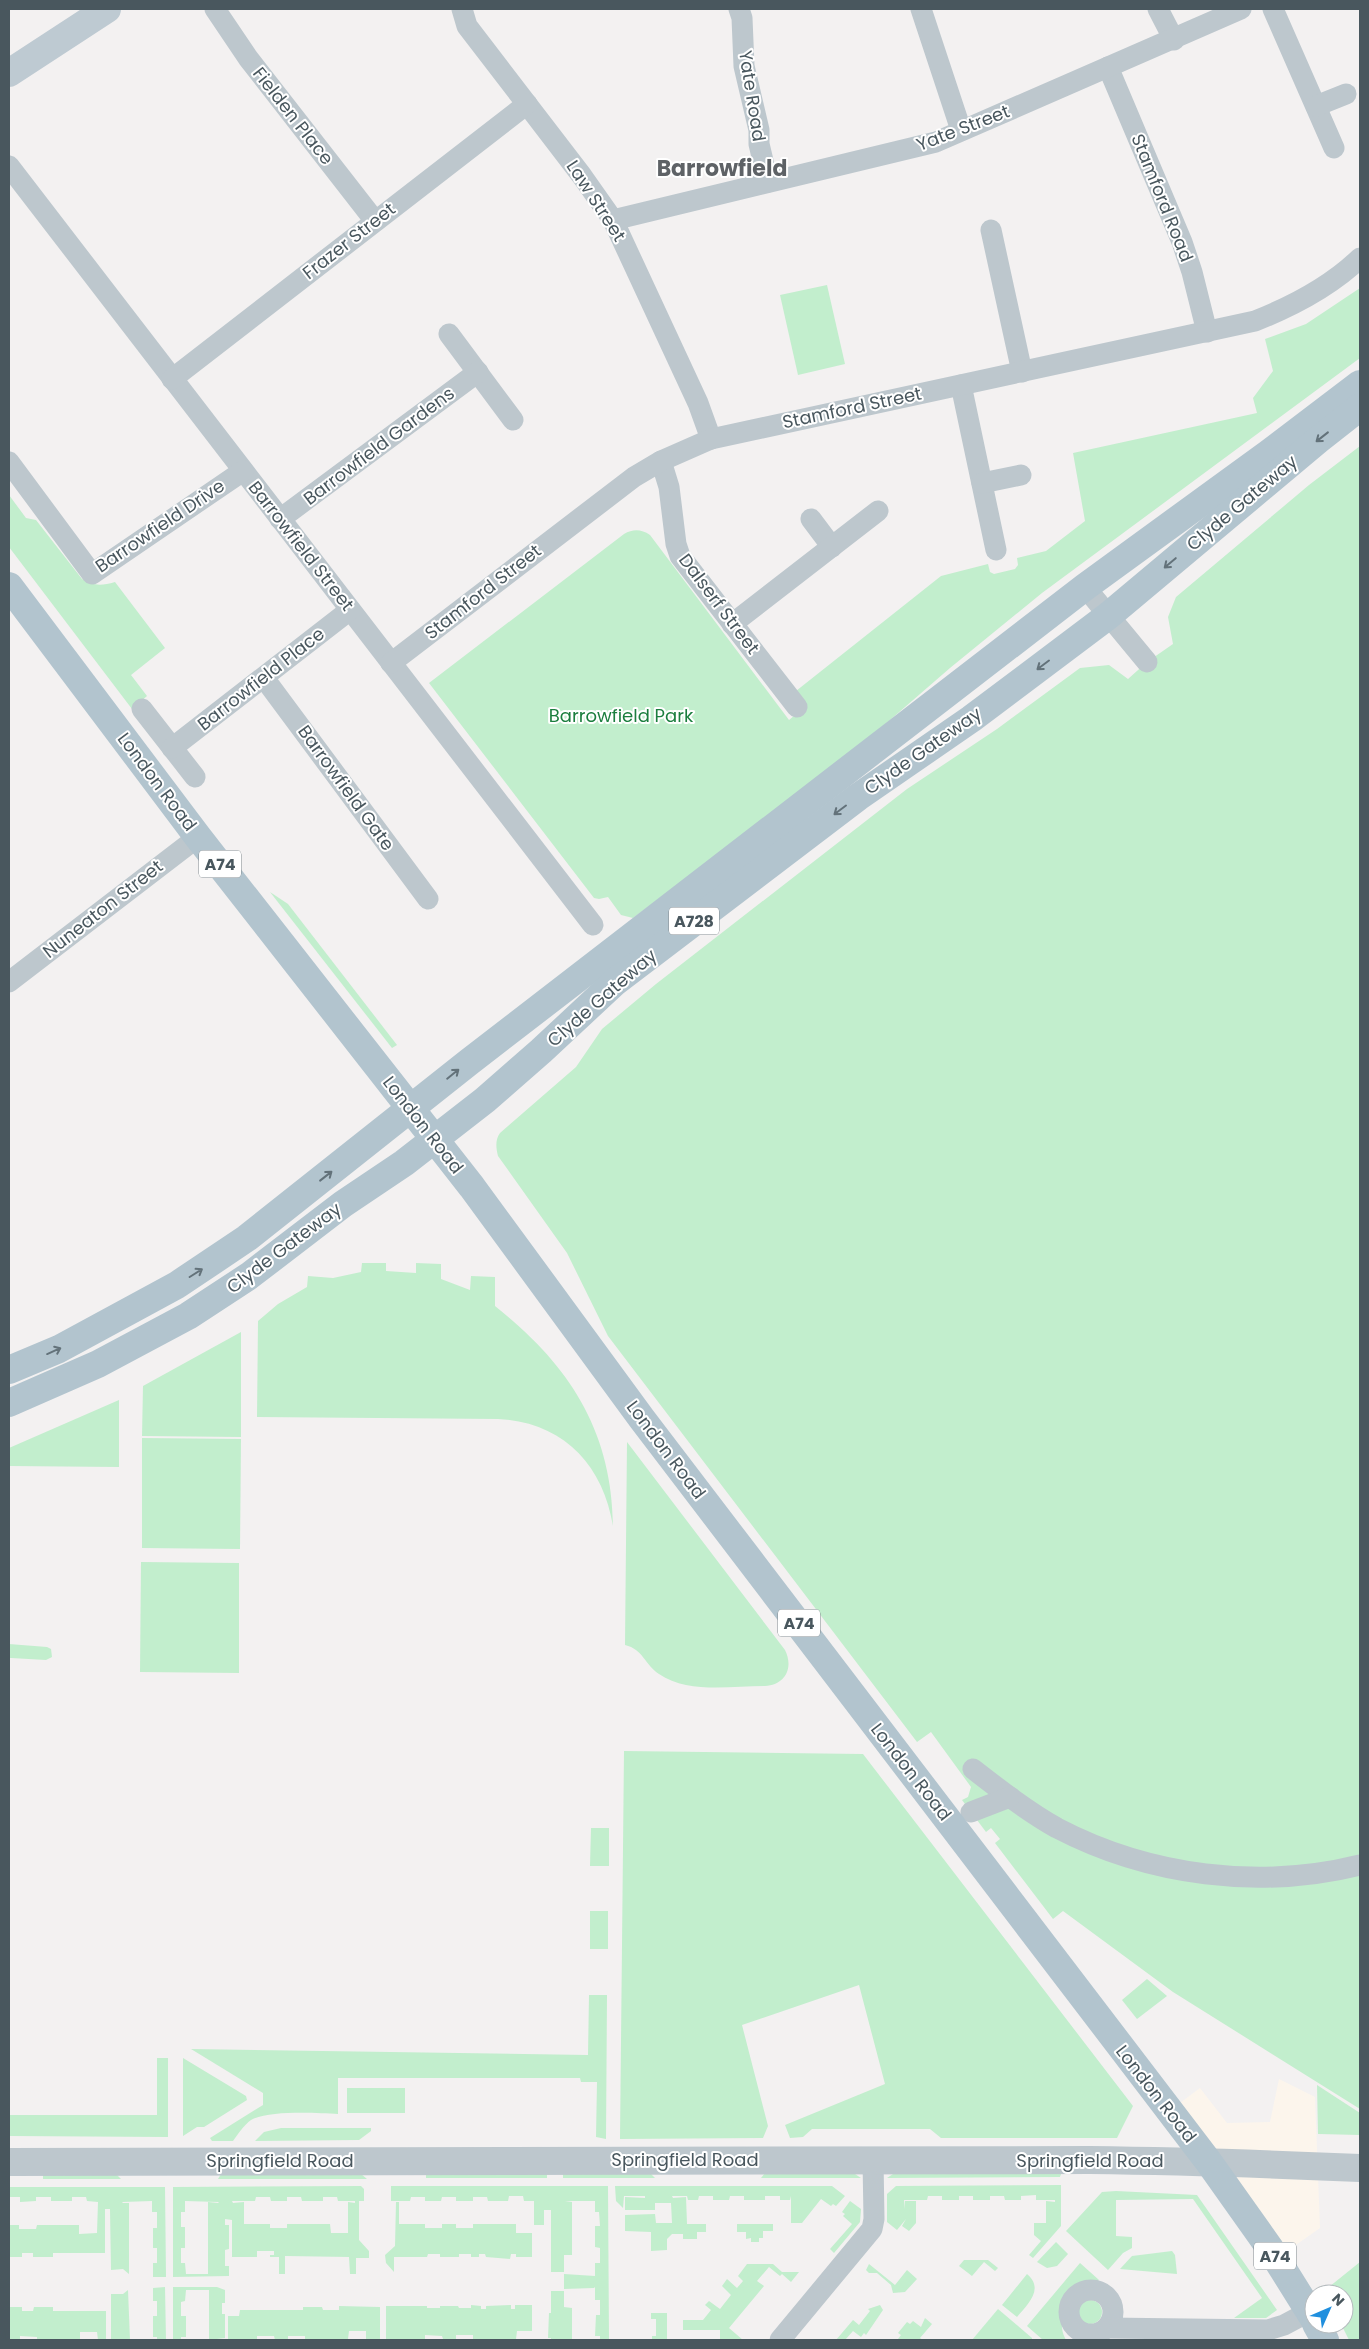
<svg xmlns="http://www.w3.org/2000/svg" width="1369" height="2349" font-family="Poppins,sans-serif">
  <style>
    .commercial { fill: #fcf5ec }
    .green { fill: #c2eecd; fill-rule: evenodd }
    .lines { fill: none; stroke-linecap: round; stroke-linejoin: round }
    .minor { stroke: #bdc7cd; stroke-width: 21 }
    .tertiary { stroke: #bdc7cd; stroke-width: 28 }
    .secondary { stroke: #becad2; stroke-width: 28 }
    .primary { stroke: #b2c4ce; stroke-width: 28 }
    .oneway { stroke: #63727a }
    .labels { text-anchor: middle; stroke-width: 4; stroke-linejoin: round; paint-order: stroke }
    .shield { fill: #fff; stroke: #80898e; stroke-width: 1 }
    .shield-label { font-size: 16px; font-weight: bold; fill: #49575e }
    .street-label { font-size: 18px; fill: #49575e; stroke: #fff }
    .park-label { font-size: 18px; fill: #1b7e3e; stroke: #fff }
    .district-label { font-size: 22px; font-weight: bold; fill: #5e6266; stroke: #fff }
  </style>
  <rect width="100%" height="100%" fill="#f3f1f1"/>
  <!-- commercial -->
  <polygon class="commercial" points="1279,2079 1315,2097 1320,2228 1276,2259 1168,2112 1200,2088 1227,2123 1270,2122"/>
  <!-- green -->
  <g class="green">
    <polygon points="827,285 845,364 798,375 780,295"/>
    <path d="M1360 288V358L1042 593 950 668 890 720 792 799 633 918 621 915 608 897 599 899 594 898 429 683 624 534C633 529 641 529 650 535L789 720 807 705 796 691 941 576 988 564 990 572 994 574 1015 569 1018 565 1017 558 1046 551 1085 521 1073 453 1257 413 1253 398 1273 371 1265 339 1306 324Z"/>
    <path d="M1360 446V2109L1173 1992 1063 1911 1053 1919 995 1843 1000 1839 991 1828 986 1832 962 1800 968 1797 971 1787 931 1732 917 1742 608 1336 567 1253 498 1156C496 1148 495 1140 500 1133L576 1067 602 1029 656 984 907 789 997 729 1080 668 1109 665 1128 679 1147 662 1173 644 1168 617 1176 597 1309 485Z"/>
    <path d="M9 495 26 518 36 520 82 579C94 586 101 586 115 582L165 648 131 675 147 696 132 709 9 547Z"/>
    <polygon points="270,892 288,904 397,1045 392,1048"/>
    <path d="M362 1263H386V1271L416 1273V1263L441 1264V1279L470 1290 471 1276 495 1277V1306C568 1364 612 1429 613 1526 603 1464 562 1422 498 1419L257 1417 258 1321 278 1304 307 1287 308 1276 333 1278 361 1272Z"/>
    <polygon points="241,1332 241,1437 142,1436 143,1386"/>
    <polygon points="119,1400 119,1467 9,1466 9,1448"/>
    <polygon points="142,1438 241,1439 240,1549 142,1548"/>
    <path d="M627 1442 785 1650C794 1668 785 1685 765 1686 731 1686 688 1694 659 1674 645 1665 643 1649 625 1645Z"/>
    <polygon points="141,1562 239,1563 239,1673 140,1672"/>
    <polygon points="9,1644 47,1647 51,1649 52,1657 46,1660 11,1658 9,1658"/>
    <polygon points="624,1751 863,1754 1133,2106 1117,2138 941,2138 930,2129 812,2129 803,2137 790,2138 785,2125 885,2084 859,1985 742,2025 768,2126 763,2138 620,2139"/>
    <polygon points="591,1828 609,1828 609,1866 590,1866"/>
    <rect x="590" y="1911" width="18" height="38"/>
    <polygon points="1147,1979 1167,1996 1137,2019 1122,2000"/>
    <path d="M589 1995H607L606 2139 596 2137 597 2082H581L580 2078H338V2114C317 2113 269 2110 251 2120 244 2125 238 2134 233 2141H212L210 2138 263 2105V2093L191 2049 588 2055Z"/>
    <polygon points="157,2058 168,2058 168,2137 9,2136 9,2115 157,2115"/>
    <polygon points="183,2058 246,2096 247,2100 204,2127 197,2127 183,2136"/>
    <polygon points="1317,2085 1360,2113 1360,2135 1318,2134"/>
    <rect x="347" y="2088" width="58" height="25"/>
    <polygon points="281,2128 371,2128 371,2131 359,2140 255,2141 264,2132"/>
    <polygon points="765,2173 855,2174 861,2178 761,2178"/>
    <polygon points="43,2174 116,2174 121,2179 43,2179"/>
    <polygon points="221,2174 361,2174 367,2179 218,2179"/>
    <rect x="426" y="2174" width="121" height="4"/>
    <polygon points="563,2174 651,2174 655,2178 563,2178"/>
    <polygon points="893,2174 1061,2174 1060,2177 887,2178"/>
    <polygon points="1061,2185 1061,2226 1033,2258 1029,2255 1041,2241 1034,2235 1034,2223 1046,2223 1046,2201 1055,2202 1055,2200 1036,2200 1036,2195 1021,2196 1021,2200 1005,2200 1004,2196 990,2196 990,2200 973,2200 973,2196 959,2196 959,2200 942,2200 942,2196 928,2196 927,2200 904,2200 905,2209 905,2201 916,2201 916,2223 909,2231 902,2226 906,2219 897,2230 887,2222 887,2194 896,2186"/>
    <path d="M361 2186 364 2189V2201H359V2240L369 2251V2258H356V2274H350L349 2257 285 2256V2274H279V2257H270V2255H274V2251H257V2257H232V2220L225 2219V2225H229V2249L225 2250V2266H229V2276L173 2277V2187ZM256 2197H270L271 2201H287V2197H301L302 2201H323V2197H337L338 2201H355V2203L348 2202V2233H331L330 2224H287V2228H270V2224H244V2202L233 2203 232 2201H255ZM185 2201 219 2202 218 2203 208 2202V2274H186L185 2263H181V2248H185V2227H181V2212H185Z"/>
    <polygon points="391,2186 608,2186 609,2340 600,2340 600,2336 595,2336 596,2315 600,2315 600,2300 595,2300 595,2287 594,2288 564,2289 564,2274 595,2276 595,2263 600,2263 600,2248 595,2247 595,2226 600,2226 599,2212 595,2212 595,2201 565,2201 572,2202 572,2255 564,2255 564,2272 551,2272 551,2210 544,2210 544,2225 534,2225 534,2201 524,2201 523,2196 509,2196 508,2201 488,2201 487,2197 473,2197 473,2201 456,2201 456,2197 442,2197 441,2201 425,2201 425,2197 411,2197 410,2201 391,2201"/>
    <polygon points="615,2186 832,2186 845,2196 836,2206 833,2204 831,2206 821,2199 802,2223 791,2223 791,2196 790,2200 780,2200 780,2196 765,2196 765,2200 744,2200 744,2196 730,2196 729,2200 713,2200 713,2196 699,2196 698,2200 688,2200 687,2196 672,2196 673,2198 686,2197 687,2224 706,2224 706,2232 697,2232 697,2239 683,2239 683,2234 672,2234 667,2239 667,2250 651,2251 651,2232 625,2231 625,2215 655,2214 656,2223 672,2223 671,2203 655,2203 655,2210 625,2210 625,2197 645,2198 645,2196 624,2196 623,2208 616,2201"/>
    <polygon points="9,2187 165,2187 166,2277 153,2277 153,2263 157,2263 157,2248 153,2248 153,2228 157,2228 157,2212 152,2212 152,2201 122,2202 123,2203 129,2203 129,2274 123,2269 111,2270 110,2209 105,2209 105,2253 53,2253 53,2257 33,2257 33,2253 22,2253 22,2257 9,2257 9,2225 19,2225 19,2229 36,2229 37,2225 79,2225 79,2234 97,2233 98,2202 87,2201 86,2197 72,2197 72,2201 51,2201 51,2197 36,2197 36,2201 20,2202 20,2197 9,2197"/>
    <polygon points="1116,2191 1197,2195 1277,2310 1266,2318 1234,2318 1262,2298 1193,2199 1116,2200 1116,2236 1132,2237 1132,2248 1123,2253 1108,2270 1066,2231 1102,2192"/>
    <polygon points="850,2201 861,2209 860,2222 834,2253 830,2249 852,2224 843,2216 845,2214 842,2212"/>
    <polygon points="396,2202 399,2202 399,2224 425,2224 425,2228 442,2228 442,2224 456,2224 456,2228 473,2228 473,2224 516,2224 516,2233 532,2233 532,2257 516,2257 516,2254 511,2254 510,2259 486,2257 485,2254 479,2254 479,2257 471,2257 471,2254 459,2254 459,2257 440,2257 440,2254 428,2254 427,2257 394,2257 394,2272 386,2263 385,2255 395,2246"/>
    <polygon points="737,2224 773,2224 773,2231 763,2231 763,2238 759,2238 759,2242 751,2242 751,2238 746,2239 746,2232 737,2232"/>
    <polygon points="1056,2242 1068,2254 1057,2266 1047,2268 1037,2262"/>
    <polygon points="1172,2251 1175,2255 1177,2274 1120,2269 1132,2256"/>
    <polygon points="964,2260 988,2260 998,2268 995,2271 984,2262 972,2276 959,2266"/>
    <polygon points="1360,2262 1360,2340 1349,2340 1341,2324 1344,2324 1344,2294 1326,2294 1324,2291"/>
    <path d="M1080 2263 1099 2280 1096 2283C1079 2281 1063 2291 1061 2309 1061 2313 1062 2317 1062 2321 1062 2330 1062 2332 1066 2340H1043L1027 2326Z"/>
    <polygon points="747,2264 773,2264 782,2272 799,2272 791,2282 782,2274 780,2276 769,2267 757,2281 764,2286 729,2328 743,2340 720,2340 720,2330 683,2330 683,2320 703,2320 711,2310 705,2305 709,2301 720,2309 731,2295 722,2286 727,2279 737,2288 743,2281 738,2276"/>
    <polygon points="869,2264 895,2285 907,2270 917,2279 905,2292 893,2293 891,2285 877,2273 869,2273 866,2270"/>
    <path d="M1027 2274C1045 2289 1027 2305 1017 2317L1002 2305Z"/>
    <polygon points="165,2287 166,2340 157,2340 157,2337 153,2337 153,2316 157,2316 157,2301 153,2301 153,2288"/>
    <polygon points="173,2287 217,2287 225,2290 225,2303 222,2303 222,2314 225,2314 225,2338 209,2340 209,2290 186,2290 185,2301 181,2302 181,2316 186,2316 186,2337 181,2337 181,2340 173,2340"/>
    <polygon points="128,2290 130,2340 111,2340 111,2294 123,2294"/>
    <polygon points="551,2291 564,2291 564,2307 572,2308 572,2340 551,2340 551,2338 548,2338 549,2313 551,2313"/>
    <circle cx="1090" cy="2312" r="12"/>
    <polygon points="471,2305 481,2306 481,2309 486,2309 486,2306 511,2305 511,2309 515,2309 515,2305 532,2305 532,2331 517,2331 516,2339 473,2339 473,2335 456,2335 456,2339 443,2339 442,2336 425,2335 425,2339 386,2340 386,2306 427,2306 427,2308 440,2308 440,2306 458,2306 459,2308 471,2308"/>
    <polygon points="880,2305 883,2310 866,2335 864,2333 861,2337 853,2331 845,2340 836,2340 853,2320 859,2325 870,2311 868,2309"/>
    <polygon points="339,2306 380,2307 380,2340 366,2340 366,2331 349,2331 348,2339 305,2340 305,2336 288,2336 288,2340 275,2340 274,2336 257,2336 257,2340 228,2340 228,2316 239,2316 240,2310 303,2310 303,2307 322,2307 323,2310 339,2310"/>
    <polygon points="9,2307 22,2307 22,2311 33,2311 34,2307 53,2307 53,2311 106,2311 106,2340 98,2340 97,2332 80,2332 80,2340 37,2340 37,2337 20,2336 20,2340 9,2340"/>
    <polygon points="998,2309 1032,2338 1032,2340 972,2340"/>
    <polygon points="651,2313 667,2313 667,2340 652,2340 652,2336 656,2336 656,2319 651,2319"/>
    <polygon points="925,2318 932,2324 920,2338 923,2340 898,2339 901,2335 898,2333 907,2322 910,2324 913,2321 921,2327"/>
  </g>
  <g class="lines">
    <!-- minor -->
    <g class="minor">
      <polyline points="215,9 248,58 375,221"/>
      <polyline points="462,9 467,26 582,176 613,220 698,403 711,439"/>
      <polyline points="739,9 742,18 744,66 759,130 759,144 768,182"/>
      <polyline points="921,9 961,130"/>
      <polyline points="1158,9 1174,40"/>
      <polyline points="1273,9 1334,148"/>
      <polyline points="1108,67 1182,242 1192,272 1207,332"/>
      <polyline points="1316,106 1346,94"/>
      <polyline points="9,166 593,925"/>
      <polyline points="613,220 936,142 1241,9"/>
      <polyline points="991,230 1022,372"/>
      <polyline points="449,334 513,420"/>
      <polyline points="172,379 527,104"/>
      <polyline points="961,385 996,550"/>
      <polyline points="661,461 669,487 676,544 680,556 797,707"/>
      <polyline points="9,462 92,574 243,471"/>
      <polyline points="982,483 1021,475"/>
      <polyline points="280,519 478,372"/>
      <polyline points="811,519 832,547"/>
      <polyline points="1085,587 1147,662"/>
      <polyline points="732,624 878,511"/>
      <path d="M391 663 634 477 661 461 711 439 1255 321C1293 306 1330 287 1360 258"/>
      <polyline points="264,678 428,899"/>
      <polyline points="142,709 195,777"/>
      <polyline points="172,748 350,610"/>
      <polyline points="9,982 198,837"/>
      <path d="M973 1769C1000 1790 1027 1811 1057 1828 1149 1876 1260 1890 1360 1865"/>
      <polyline points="971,1812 1010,1797"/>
      <circle cx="1091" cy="2312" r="22"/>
      <polyline points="1107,2328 1268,2330 1284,2325 1314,2309"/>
      <polyline points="780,2340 872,2229 874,2219 873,2160"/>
    </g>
    <!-- tertiary -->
    <path class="tertiary" d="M9 2162 1090 2160C1180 2161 1270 2164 1360 2168"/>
    <!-- secondary -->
    <polyline class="secondary" points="9,73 107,9"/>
    <!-- primary -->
    <g class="primary">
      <polyline points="9,586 198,837 472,1187 642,1419 1208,2161 1269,2247 1314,2319"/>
      <polyline points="9,1370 59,1349 177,1285 247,1238 469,1062 1085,587 1269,453 1360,384"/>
      <polyline points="9,1403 98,1364 188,1316 249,1276 343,1204 404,1163 485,1100 541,1051 615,982 858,797 971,719 1108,616 1318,440 1360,407"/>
      <polyline points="1316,2324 1325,2340"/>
    </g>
  </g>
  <!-- one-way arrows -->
  <defs><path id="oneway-shaft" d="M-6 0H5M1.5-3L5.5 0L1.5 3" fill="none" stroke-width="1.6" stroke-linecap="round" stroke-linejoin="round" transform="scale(1.25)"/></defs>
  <g class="oneway">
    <use href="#oneway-shaft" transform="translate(1322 437) rotate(142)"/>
    <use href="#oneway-shaft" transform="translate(1170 563) rotate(140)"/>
    <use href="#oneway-shaft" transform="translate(1043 665) rotate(143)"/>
    <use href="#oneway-shaft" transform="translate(840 810) rotate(143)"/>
    <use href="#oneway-shaft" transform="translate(453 1074) rotate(-39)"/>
    <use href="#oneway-shaft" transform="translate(326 1176) rotate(-38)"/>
    <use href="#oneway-shaft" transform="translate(196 1273) rotate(-32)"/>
    <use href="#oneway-shaft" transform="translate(54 1351) rotate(-24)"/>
  </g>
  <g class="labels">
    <!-- shield labels -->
    <g class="shield">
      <rect x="199" y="850.5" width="42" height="27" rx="4"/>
      <rect x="669" y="907.5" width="50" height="27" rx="4"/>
      <rect x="778" y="1609.5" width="42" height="27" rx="4"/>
      <rect x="1254" y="2242.5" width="42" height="27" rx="4"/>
    </g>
    <g class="shield-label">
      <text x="220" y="870">A74</text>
      <text x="694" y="927">A728</text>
      <text x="799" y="1629">A74</text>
      <text x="1275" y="2262">A74</text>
    </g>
    <!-- street labels -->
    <g class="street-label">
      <text transform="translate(752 96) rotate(81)" y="6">Yate Road</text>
      <text transform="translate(293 116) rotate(52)" y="6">Fielden Place</text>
      <text transform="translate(963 128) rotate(-21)" y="6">Yate Street</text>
      <text transform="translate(1162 198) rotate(68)" y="6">Stamford Road</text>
      <text transform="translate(596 201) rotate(57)" y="6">Law Street</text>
      <text transform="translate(349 241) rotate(-38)" y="6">Frazer Street</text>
      <text transform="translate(852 408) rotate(-12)" y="6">Stamford Street</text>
      <text transform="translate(379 446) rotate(-37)" y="6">Barrowfield Gardens</text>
      <text transform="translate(1242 503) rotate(-40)" y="6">Clyde Gateway</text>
      <text transform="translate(160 526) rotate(-34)" y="6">Barrowfield Drive</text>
      <text transform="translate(301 546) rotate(52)" y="6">Barrowfield Street</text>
      <text transform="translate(483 592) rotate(-38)" y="6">Stamford Street</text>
      <text transform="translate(719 604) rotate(53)" y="6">Dalserf Street</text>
      <text transform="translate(261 679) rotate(-38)" y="6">Barrowfield Place</text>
      <text transform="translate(923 751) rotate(-35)" y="6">Clyde Gateway</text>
      <text transform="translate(157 782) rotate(53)" y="6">London Road</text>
      <text transform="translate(346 788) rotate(54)" y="6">Barrowfield Gate</text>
      <text transform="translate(103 909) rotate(-38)" y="6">Nuneaton Street</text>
      <text transform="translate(602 998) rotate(-41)" y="6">Clyde Gateway</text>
      <text transform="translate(423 1125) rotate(52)" y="6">London Road</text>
      <text transform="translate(284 1248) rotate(-37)" y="6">Clyde Gateway</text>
      <text transform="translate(666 1450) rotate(53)" y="6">London Road</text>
      <text transform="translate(911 1772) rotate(52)" y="6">London Road</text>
      <text transform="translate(1156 2094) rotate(52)" y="6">London Road</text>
      <text x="685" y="2166">Springfield Road</text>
      <text x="280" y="2167">Springfield Road</text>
      <text x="1090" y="2167">Springfield Road</text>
    </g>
    <!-- park labels -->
    <g class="park-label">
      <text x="621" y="722">Barrowfield Park</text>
    </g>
    <!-- district labels -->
    <g class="district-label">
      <text x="722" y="176">Barrowfield</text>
    </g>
  </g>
  <!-- border -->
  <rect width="1369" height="2349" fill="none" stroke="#49575e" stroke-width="20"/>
  <!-- north arrow -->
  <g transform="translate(1329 2309) rotate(45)"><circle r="24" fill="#ffffff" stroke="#b6bcbf"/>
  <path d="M0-4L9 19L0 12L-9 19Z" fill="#208fde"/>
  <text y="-8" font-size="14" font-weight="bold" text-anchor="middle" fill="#49575e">N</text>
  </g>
</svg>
